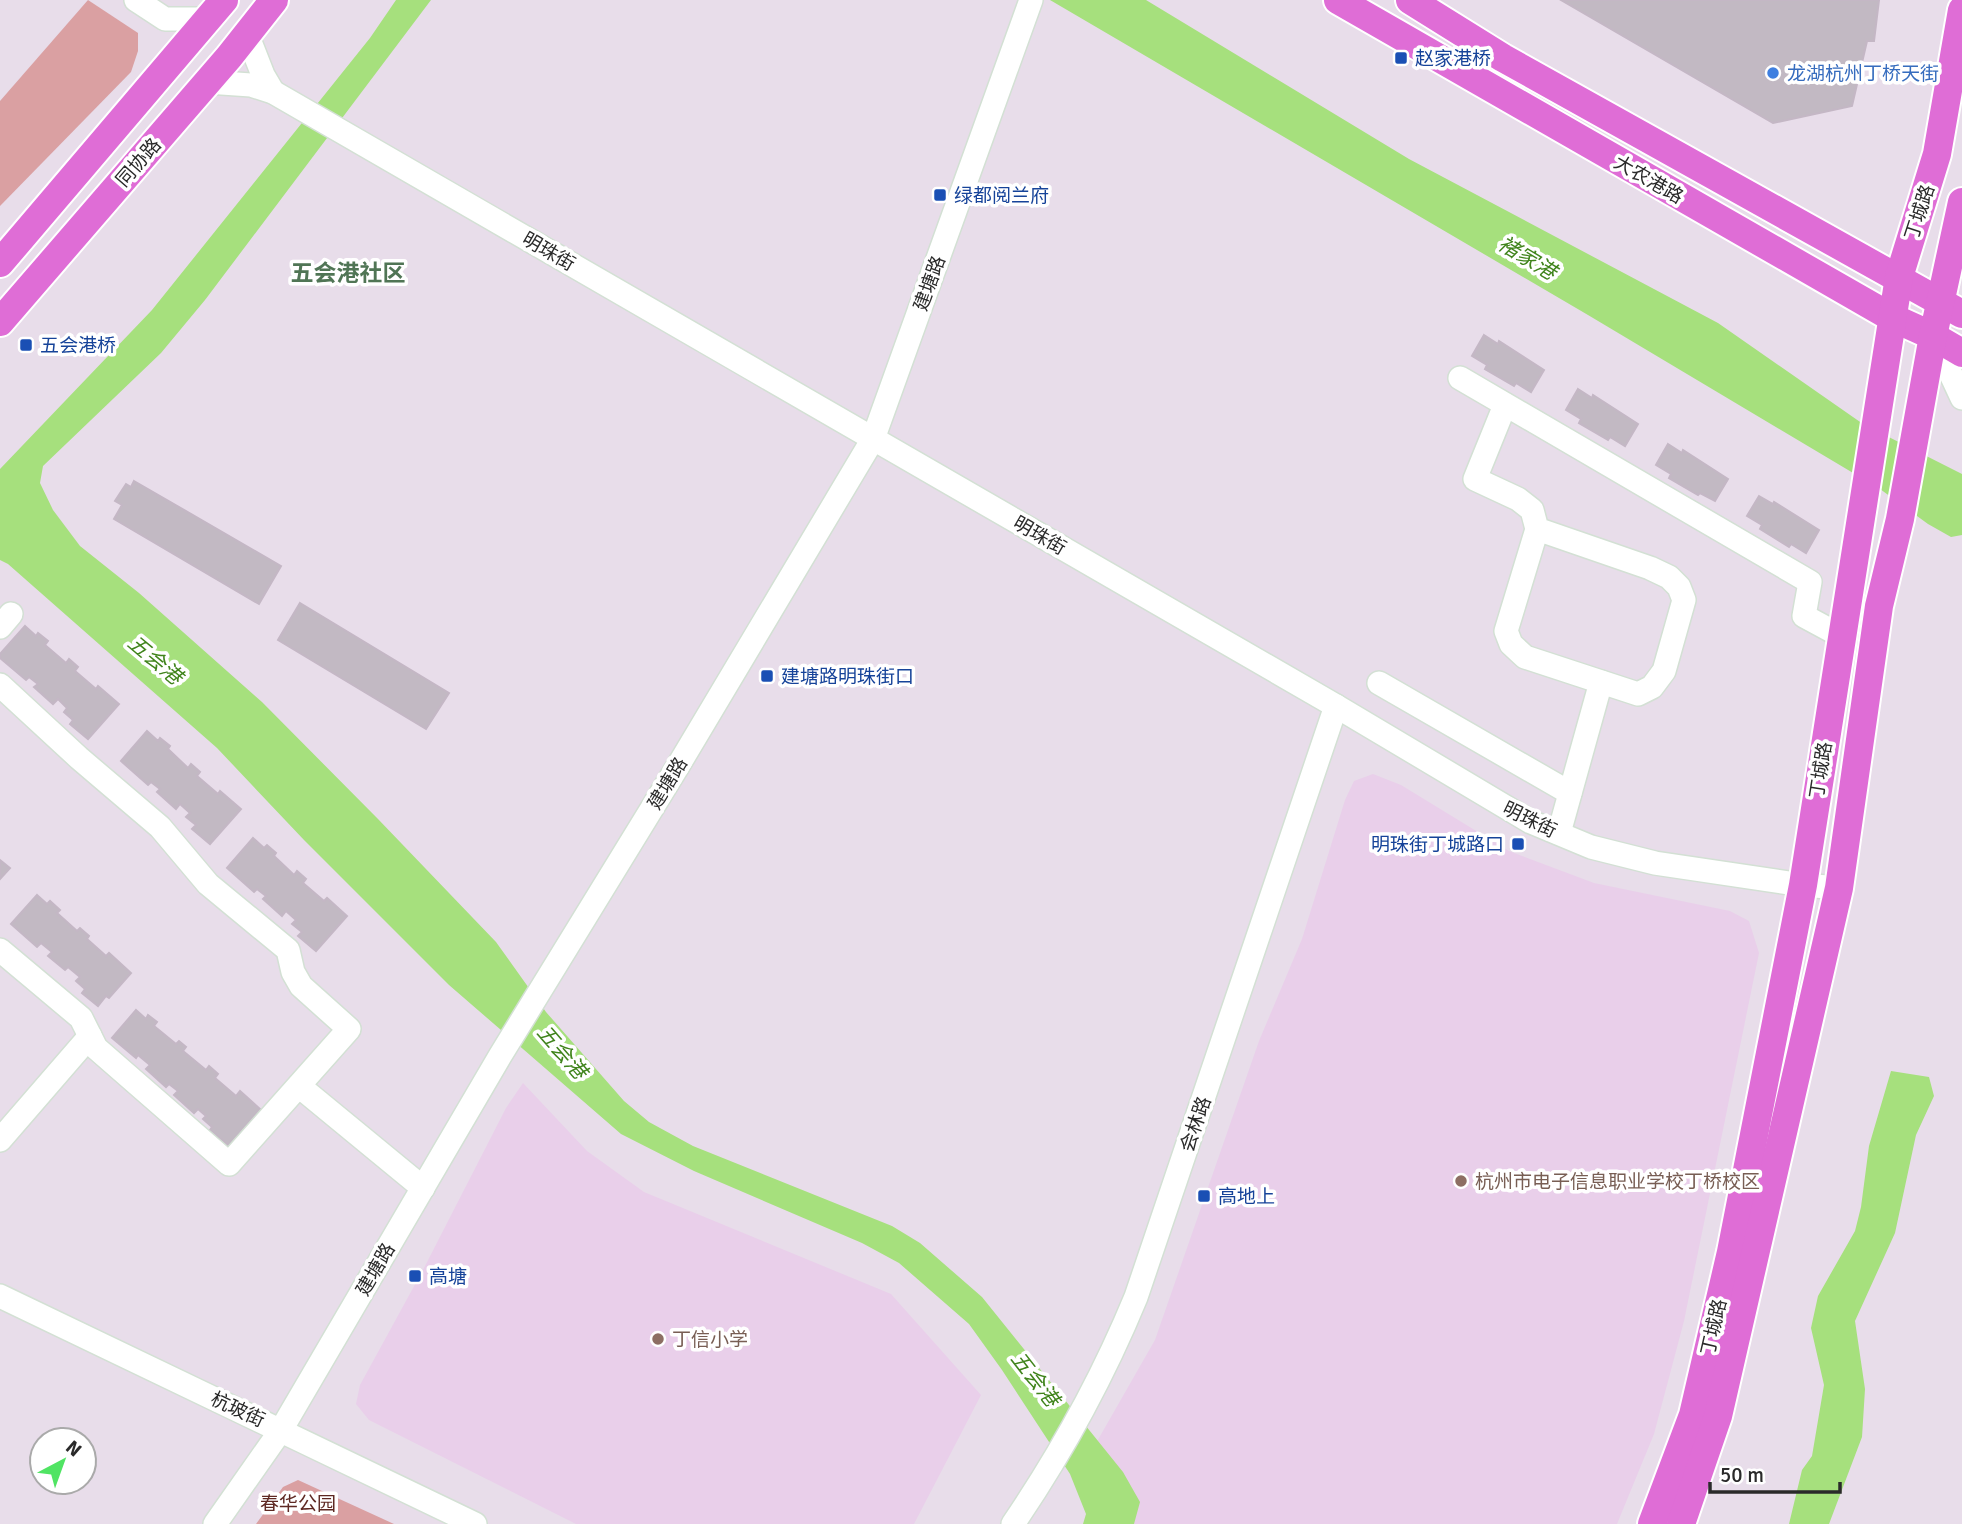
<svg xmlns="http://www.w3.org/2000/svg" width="1962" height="1524" font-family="Signika,'Noto Sans SC',sans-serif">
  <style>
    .education { fill: #e9cfea }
    .green { fill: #daa0a2 }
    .water { fill: #a6e07d }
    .building { fill: #c2b9c3; stroke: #c4b7c5; stroke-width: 2 }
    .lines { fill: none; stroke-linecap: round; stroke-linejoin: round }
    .minor-casing { stroke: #d3e0d4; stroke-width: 26 }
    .major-casing { stroke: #fff; stroke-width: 32 }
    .minor { stroke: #fff; stroke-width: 23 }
    .major { stroke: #df6dd6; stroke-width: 28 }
    .transit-dot { fill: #1a4fb4; stroke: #fff; stroke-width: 2.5 }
    .shop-dot { fill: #3f7fe0; stroke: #fff; stroke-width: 2.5 }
    .education-dot { fill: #8d6e63; stroke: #fff; stroke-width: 2.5 }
    .labels { text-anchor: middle; stroke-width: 7; stroke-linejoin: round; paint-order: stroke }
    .transit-label { font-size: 19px; fill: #164399; stroke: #fff; text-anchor: start }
    .shop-label { font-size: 19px; fill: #366cbe; stroke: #fff; text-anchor: start }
    .street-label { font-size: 19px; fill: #2a2a2a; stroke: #fff }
    .education-label { font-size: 19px; fill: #785e54; stroke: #fff; text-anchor: start }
    .park-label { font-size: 19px; fill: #5e2923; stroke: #fff }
    .water-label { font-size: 21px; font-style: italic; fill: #40841c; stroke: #fff }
    .quarter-label { font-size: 23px; font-weight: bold; fill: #507555; stroke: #fff }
  </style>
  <rect width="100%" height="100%" fill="#e8ddea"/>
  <!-- education -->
  <g class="education">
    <polygon points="1373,774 1401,785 1509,851 1594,883 1730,911 1749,921 1759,953 1684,1321 1654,1434 1617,1524 1125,1524 1095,1445 1155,1340 1259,1041 1302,939 1345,800 1354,781"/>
    <polygon points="523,1083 587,1151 644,1192 891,1294 981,1395 914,1524 576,1524 369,1420 356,1404 360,1385 424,1268 506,1108"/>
  </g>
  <!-- green -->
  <g class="green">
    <polygon points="88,0 138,33 138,51 131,72 0,206 0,101"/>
    <polygon points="298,1480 394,1524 256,1524 283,1487"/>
  </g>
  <!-- water -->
  <g class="water">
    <polygon points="396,0 431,0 205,300 161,353 43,466 40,483 53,510 80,546 139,593 262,702 378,819 496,942 546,1012 624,1101 649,1122 693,1146 892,1226 920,1243 982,1297 1123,1472 1140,1502 1134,1524 1083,1524 1086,1514 1070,1474 1002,1370 969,1324 899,1263 862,1243 694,1171 621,1134 449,985 304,840 217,748 8,564 0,560 0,469 152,310 370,38"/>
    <polygon points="1050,0 1146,0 1409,159 1718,323 1863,424 1962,474 1962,535 1951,537 1928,524 1880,489 1588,315"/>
    <polygon points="1891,1071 1929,1077 1934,1096 1916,1135 1895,1233 1855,1321 1865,1389 1862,1437 1829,1524 1789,1524 1802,1470 1812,1456 1824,1385 1811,1328 1818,1296 1855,1231 1861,1207 1869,1146"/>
  </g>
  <!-- building -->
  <g class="building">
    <polygon points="1561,0 1879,0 1874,41 1867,41 1852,106 1773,123"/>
    <polygon points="1484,335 1498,344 1499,341 1544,370 1531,392 1516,383 1514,386 1485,369 1487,365 1472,356"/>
    <polygon points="1578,389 1592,398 1593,395 1638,424 1625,446 1610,437 1608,440 1579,423 1581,419 1566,410"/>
    <polygon points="1668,444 1682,453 1683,450 1728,479 1715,501 1700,493 1698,495 1669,478 1671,474 1656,465"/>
    <polygon points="134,481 281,566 259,604 114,519 122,505 115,501 126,484 131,487"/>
    <polygon points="1759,496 1773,504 1774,502 1819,530 1806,553 1791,544 1789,547 1760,529 1762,525 1747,516"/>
    <polygon points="300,603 449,693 426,729 278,640"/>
    <polygon points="25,626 36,636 38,633 48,641 45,645 66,663 69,659 78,667 75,671 96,689 98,686 119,704 88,739 70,724 73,720 64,712 67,708 58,699 53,704 34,687 38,684 29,677 26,680 0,658 0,654"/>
    <polygon points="147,731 158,741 160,738 170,746 168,749 188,768 191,764 200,772 197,776 218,794 220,791 241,809 210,844 192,829 196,825 186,817 190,813 180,804 176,809 157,792 160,789 151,782 148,785 121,761"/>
    <polygon points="253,838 264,848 267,845 276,853 274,856 294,875 297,871 306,879 303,883 324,901 327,898 347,916 316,951 298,936 302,932 292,924 296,920 286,911 282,916 263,899 266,896 257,889 254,892 227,868"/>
    <polygon points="0,860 10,868 0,879"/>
    <polygon points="37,895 47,904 50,901 60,910 57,913 77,931 80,928 89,936 87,939 106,956 109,953 131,973 109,998 106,996 98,1006 82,993 85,989 76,981 80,977 68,967 65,970 48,956 52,952 41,943 37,947 11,924"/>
    <polygon points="136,1010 146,1019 148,1015 157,1022 154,1026 176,1044 179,1041 186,1047 183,1051 206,1070 209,1066 218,1074 215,1078 236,1096 240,1091 260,1109 229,1146 210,1130 212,1127 203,1119 206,1116 198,1109 194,1113 174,1095 178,1091 169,1084 166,1087 146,1069 150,1065 138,1055 136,1058 112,1038"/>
  </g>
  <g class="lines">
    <defs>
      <g id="minor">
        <polyline points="136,0 165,19 208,19"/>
        <polyline points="247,34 263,75 273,92"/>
        <polyline points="207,82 251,85 273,92 1336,706 1531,822 1591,847 1655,863 1803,885 1839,888"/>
        <polyline points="1933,336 1962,398"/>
        <polyline points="1460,378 1810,582 1804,616 1841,636"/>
        <polyline points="1505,405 1475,479 1518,499 1532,510 1537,529 1506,631 1511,644 1525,657 1638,694 1652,687 1664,671 1684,600 1679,587 1669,577 1650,568 1537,529"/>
        <polyline points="0,627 11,614"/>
        <polyline points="1379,683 1570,793"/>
        <polyline points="0,685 79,758 160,827 208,884 288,950 293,972 301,986 349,1029 229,1164 96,1048 81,1018 0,950"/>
        <polyline points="1559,833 1601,682"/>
        <polyline points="299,1086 423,1188"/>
        <polyline points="0,1140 90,1036"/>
        <polyline points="0,1296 475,1524"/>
        <polyline points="215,1524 281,1430 500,1056 678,766 873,439 1031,0"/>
        <path d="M1013 1524C1062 1452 1103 1377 1136 1297L1336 706"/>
      </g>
      <g id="major">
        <polyline points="1338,0 1891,317 1933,336 1962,353"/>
        <polyline points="1410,0 1503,58 1962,314"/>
        <polyline points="0,263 224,0"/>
        <polyline points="0,322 229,57 274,0"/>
        <polyline points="1652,1524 1693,1415 1731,1252 1803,885 1899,277 1937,154 1962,10"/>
        <polyline points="1681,1524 1718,1416 1839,888 1879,606 1900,519 1933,336 1962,202"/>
      </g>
    </defs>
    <!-- minor casing -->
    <use href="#minor" class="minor-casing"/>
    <!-- major casing -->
    <use href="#major" class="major-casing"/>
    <!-- minor -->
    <use href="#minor" class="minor"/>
    <!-- major -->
    <use href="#major" class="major"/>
  </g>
  <!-- markers -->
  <g class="transit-dot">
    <rect x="1394" y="51" width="14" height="14" rx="3.5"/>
    <rect x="933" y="188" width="14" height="14" rx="3.5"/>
    <rect x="19" y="338" width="14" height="14" rx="3.5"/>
    <rect x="760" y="669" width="14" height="14" rx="3.5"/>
    <rect x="1511" y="837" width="14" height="14" rx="3.5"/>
    <rect x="1197" y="1189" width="14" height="14" rx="3.5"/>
    <rect x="408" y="1269" width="14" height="14" rx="3.5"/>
  </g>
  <circle class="shop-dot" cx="1773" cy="73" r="7"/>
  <g class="education-dot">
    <circle cx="1461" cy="1181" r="7"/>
    <circle cx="658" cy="1339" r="7"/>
  </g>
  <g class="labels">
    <!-- transit labels -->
    <g class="transit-label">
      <text x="1415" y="65">赵家港桥</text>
      <text x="954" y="202">绿都阅兰府</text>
      <text x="40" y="352">五会港桥</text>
      <text x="781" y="683">建塘路明珠街口</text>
      <text x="1504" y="851" text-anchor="end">明珠街丁城路口</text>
      <text x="1218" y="1203">高地上</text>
      <text x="429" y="1283">高塘</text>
    </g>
    <!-- shop labels -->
    <g class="shop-label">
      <text x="1787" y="80">龙湖杭州丁桥天街</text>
    </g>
    <!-- street labels -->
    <g class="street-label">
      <text transform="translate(138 162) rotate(-49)" y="7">同协路</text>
      <text transform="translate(1649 179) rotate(30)" y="7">大农港路</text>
      <text transform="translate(1919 212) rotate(-72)" y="7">丁城路</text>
      <text transform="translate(549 251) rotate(30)" y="7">明珠街</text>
      <text transform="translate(929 283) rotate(-70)" y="7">建塘路</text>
      <text transform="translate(1040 535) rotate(30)" y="7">明珠街</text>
      <text transform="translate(1820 770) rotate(-81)" y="7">丁城路</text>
      <text transform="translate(667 783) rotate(-59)" y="7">建塘路</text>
      <text transform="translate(1530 819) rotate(26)" y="7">明珠街</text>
      <text transform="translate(1195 1124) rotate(-71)" y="7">会林路</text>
      <text transform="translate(375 1269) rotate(-60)" y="7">建塘路</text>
      <text transform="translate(1713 1327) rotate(-77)" y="7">丁城路</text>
      <text transform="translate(238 1409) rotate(25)" y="7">杭玻街</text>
    </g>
    <!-- education labels -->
    <g class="education-label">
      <text x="1475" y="1188">杭州市电子信息职业学校丁桥校区</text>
      <text x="672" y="1346">丁信小学</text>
    </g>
    <!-- park labels -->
    <g class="park-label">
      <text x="298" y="1510">春华公园</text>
    </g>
    <!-- water labels -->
    <g class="water-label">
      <text transform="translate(1527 258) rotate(31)" y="7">褚家港</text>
      <text transform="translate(155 660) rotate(40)" y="7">五会港</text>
      <text transform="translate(562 1052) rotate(49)" y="7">五会港</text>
      <text transform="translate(1035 1379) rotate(52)" y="7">五会港</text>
    </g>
    <!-- quarter labels -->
    <g class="quarter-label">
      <text x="348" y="281">五会港社区</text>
    </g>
  </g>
  <!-- north arrow -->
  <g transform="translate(63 1461) rotate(41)"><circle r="33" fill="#ffffff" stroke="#aaaaaa" stroke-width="2"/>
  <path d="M0-5L12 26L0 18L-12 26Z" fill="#50e463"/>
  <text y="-10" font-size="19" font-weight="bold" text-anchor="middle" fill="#2a2a2a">N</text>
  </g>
  <!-- scale -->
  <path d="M1710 1482v10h130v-10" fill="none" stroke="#2a2a2a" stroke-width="3.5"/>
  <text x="1720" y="1482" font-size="21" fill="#2a2a2a" stroke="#ffffff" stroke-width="5" paint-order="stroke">50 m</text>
</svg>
